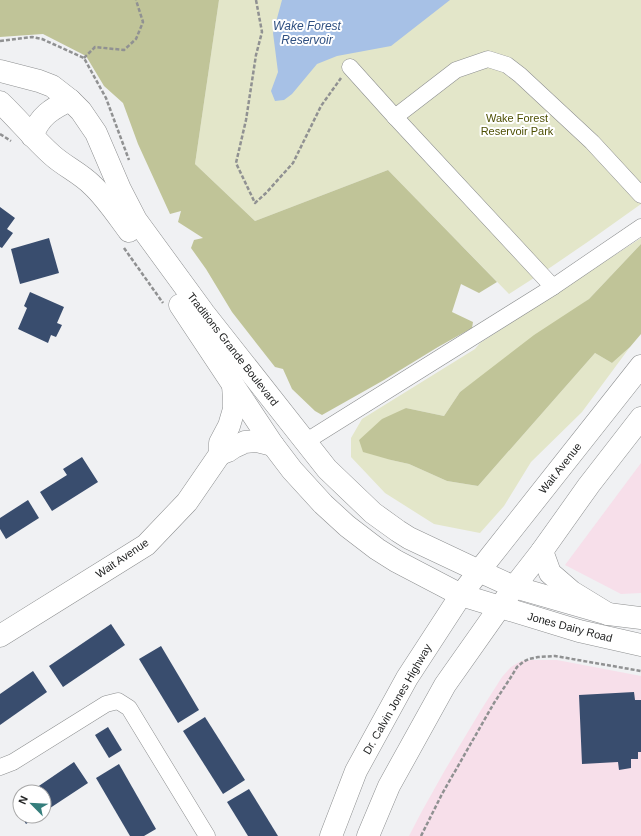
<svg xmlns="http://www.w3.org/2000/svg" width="641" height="836" font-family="Arial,sans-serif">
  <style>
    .commercial { fill: #f7dfea }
    .green { fill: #e3e6c9 }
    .forest { fill: #c0c498 }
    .water { fill: #a7c1e6 }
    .building { fill: #394d6e }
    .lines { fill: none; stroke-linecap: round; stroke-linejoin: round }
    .street-casing { stroke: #8d8f90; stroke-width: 17 }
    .secondary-casing { stroke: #8d8f90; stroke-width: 23 }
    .highway-casing { stroke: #8d8f90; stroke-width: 23 }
    .path { stroke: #909192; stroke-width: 2.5; stroke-dasharray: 4 2; stroke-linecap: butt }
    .street { stroke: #fff; stroke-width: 16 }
    .secondary { stroke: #fff; stroke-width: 22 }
    .highway { stroke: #fff; stroke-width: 22 }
    .labels { text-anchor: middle; stroke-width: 4; stroke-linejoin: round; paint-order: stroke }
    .park-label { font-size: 11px; fill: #4e5004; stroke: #fff }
    .street-label { font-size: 11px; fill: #222323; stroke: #fff }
    .water-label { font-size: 12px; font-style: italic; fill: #2e4f80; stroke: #fff }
  </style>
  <rect width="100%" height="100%" fill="#f0f1f3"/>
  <!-- commercial -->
  <g class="commercial">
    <polygon points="641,463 641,593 621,594 565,565"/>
    <polygon points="532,660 557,660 641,676 641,836 409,836 422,811 445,770 481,710 502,677 511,667 521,661"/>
  </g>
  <!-- green -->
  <g class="green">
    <polygon points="219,0 641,0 641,204 589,241 551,267 509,294 388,170 255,221 195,164"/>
    <polygon points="641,238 641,244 589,299 460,392 444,416 406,408 371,431 359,440 391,460 409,464 447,481 478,486 595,353 612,363 630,347 582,412 531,462 504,506 480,533 434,524 385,493 351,457 351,438 362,419 475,349 480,343"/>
  </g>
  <!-- forest -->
  <g class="forest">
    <polygon points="0,0 219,0 195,164 255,221 388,170 497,282 479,293 461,284 452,312 473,322 472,328 438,347 384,380 322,415 315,411 292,389 283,369 275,367 232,312 206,269 191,248 194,240 203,238 178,222 181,211 170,214 138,144 123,103 104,86 86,56 43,34 0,37"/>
    <polygon points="641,244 641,334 630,347 612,363 595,353 478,486 447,481 409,464 391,460 363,452 359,440 382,419 406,408 444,416 460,392 534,335 589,299"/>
  </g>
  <!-- water -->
  <polygon class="water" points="282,0 450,0 391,46 337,56 317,64 292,94 284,100 275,101 271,91 278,72 273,33"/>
  <!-- building -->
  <g class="building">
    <polygon points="0,207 15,218 7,229 13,233 2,248 0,247"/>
    <polygon points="49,238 59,273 20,284 11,249"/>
    <polygon points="30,292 64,307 57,323 62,325 56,337 51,335 48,343 18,329 27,308 24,306"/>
    <polygon points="82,457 98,482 52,511 40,492 67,475 63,469"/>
    <polygon points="28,500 39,518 6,539 0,529 0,518"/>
    <polygon points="111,624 125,645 63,687 49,666"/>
    <polygon points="161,646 199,710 178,723 139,659"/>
    <polygon points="33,671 47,692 0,725 0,694"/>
    <polygon points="634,692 635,700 641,700 641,752 638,752 638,759 631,759 631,768 619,770 618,762 582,764 579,695"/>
    <polygon points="205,717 245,780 223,794 183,731"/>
    <polygon points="108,727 122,750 109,758 95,735"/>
    <polygon points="74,762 88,783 44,812 44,792 30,792"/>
    <polygon points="119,764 156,829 144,836 130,836 96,778"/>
    <polygon points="249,789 278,836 248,836 227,802"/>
    <polygon points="20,799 20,815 13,804"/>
    <polygon points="21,816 38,816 26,824"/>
  </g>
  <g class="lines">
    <defs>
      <g id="street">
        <polyline points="350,67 395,117 553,287"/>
        <polyline points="395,117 456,70 488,59 507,65 520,75 592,142 641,195"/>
        <polyline points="305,442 553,287 641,227"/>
        <polyline points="0,767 13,762 106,704 118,701 129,708 207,836"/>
      </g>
      <g id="secondary">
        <polyline points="0,71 39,81 52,86 70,100 81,111 96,133 120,189 136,220 204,313 327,469 373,513 398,531 409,538 479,571 514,587 608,614 641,618"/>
        <path d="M0 102C18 119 33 138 52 155 64 166 80 173 92 185 106 198 117 215 129 231"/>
        <path d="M32 136C40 116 51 109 70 100"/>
        <polyline points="180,305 273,445 292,470 323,504 347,526 377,549 396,561 461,595 579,631 641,645"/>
        <polyline points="220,454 228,451 234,447 245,442 257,441 273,445"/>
        <polyline points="0,636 146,545 187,502 220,454 220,443 229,426 234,409 234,400 233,385"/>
      </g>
      <g id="highway">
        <polyline points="542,551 550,573 572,592 608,614"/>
        <polyline points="331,836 356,771 407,678 461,595 479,571 641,366"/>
        <polyline points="368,836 389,786 445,685 514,587 542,551 589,485 641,418"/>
      </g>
    </defs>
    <!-- street casing -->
    <use href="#street" class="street-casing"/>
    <!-- secondary casing -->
    <use href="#secondary" class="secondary-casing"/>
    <!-- highway casing -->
    <use href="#highway" class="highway-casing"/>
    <!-- path -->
    <g class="path">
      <polyline points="256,0 262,32 256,55 246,120 236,163 255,203 266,193 293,163 321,106 341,78"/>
      <polyline points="0,41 32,37 42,39 84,58 106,98 129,160"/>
      <polyline points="84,58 95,47 124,50 136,39 143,22 136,0"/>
      <polyline points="0,134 11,141"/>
      <polyline points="124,248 163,303"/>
      <polyline points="421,836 442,794 494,703 511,677 517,667 523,662 529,659 538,657 555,656 641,671"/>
    </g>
    <!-- street -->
    <use href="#street" class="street"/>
    <!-- secondary -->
    <use href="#secondary" class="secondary"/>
    <!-- highway -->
    <use href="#highway" class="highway"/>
  </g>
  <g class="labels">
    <!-- park labels -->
    <g class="park-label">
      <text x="517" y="122">Wake Forest<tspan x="517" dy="13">Reservoir Park</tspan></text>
    </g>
    <!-- street labels -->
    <g class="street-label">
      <text transform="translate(233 349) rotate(52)" y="4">Traditions Grande Boulevard</text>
      <text transform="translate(560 468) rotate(-52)" y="4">Wait Avenue</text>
      <text transform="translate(122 558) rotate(-34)" y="4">Wait Avenue</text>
      <text transform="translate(570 627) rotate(15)" y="4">Jones Dairy Road</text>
      <text transform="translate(397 699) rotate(-60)" y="4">Dr. Calvin Jones Highway</text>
    </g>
    <!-- water labels -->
    <g class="water-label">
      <text x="307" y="30">Wake Forest<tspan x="307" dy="14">Reservoir</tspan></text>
    </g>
  </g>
  <!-- north arrow -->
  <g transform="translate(32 804) rotate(294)"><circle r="19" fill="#ffffff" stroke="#a7a7a7"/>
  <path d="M0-3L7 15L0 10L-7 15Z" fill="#357e7c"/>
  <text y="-6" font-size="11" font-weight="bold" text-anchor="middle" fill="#222323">N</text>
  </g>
</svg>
